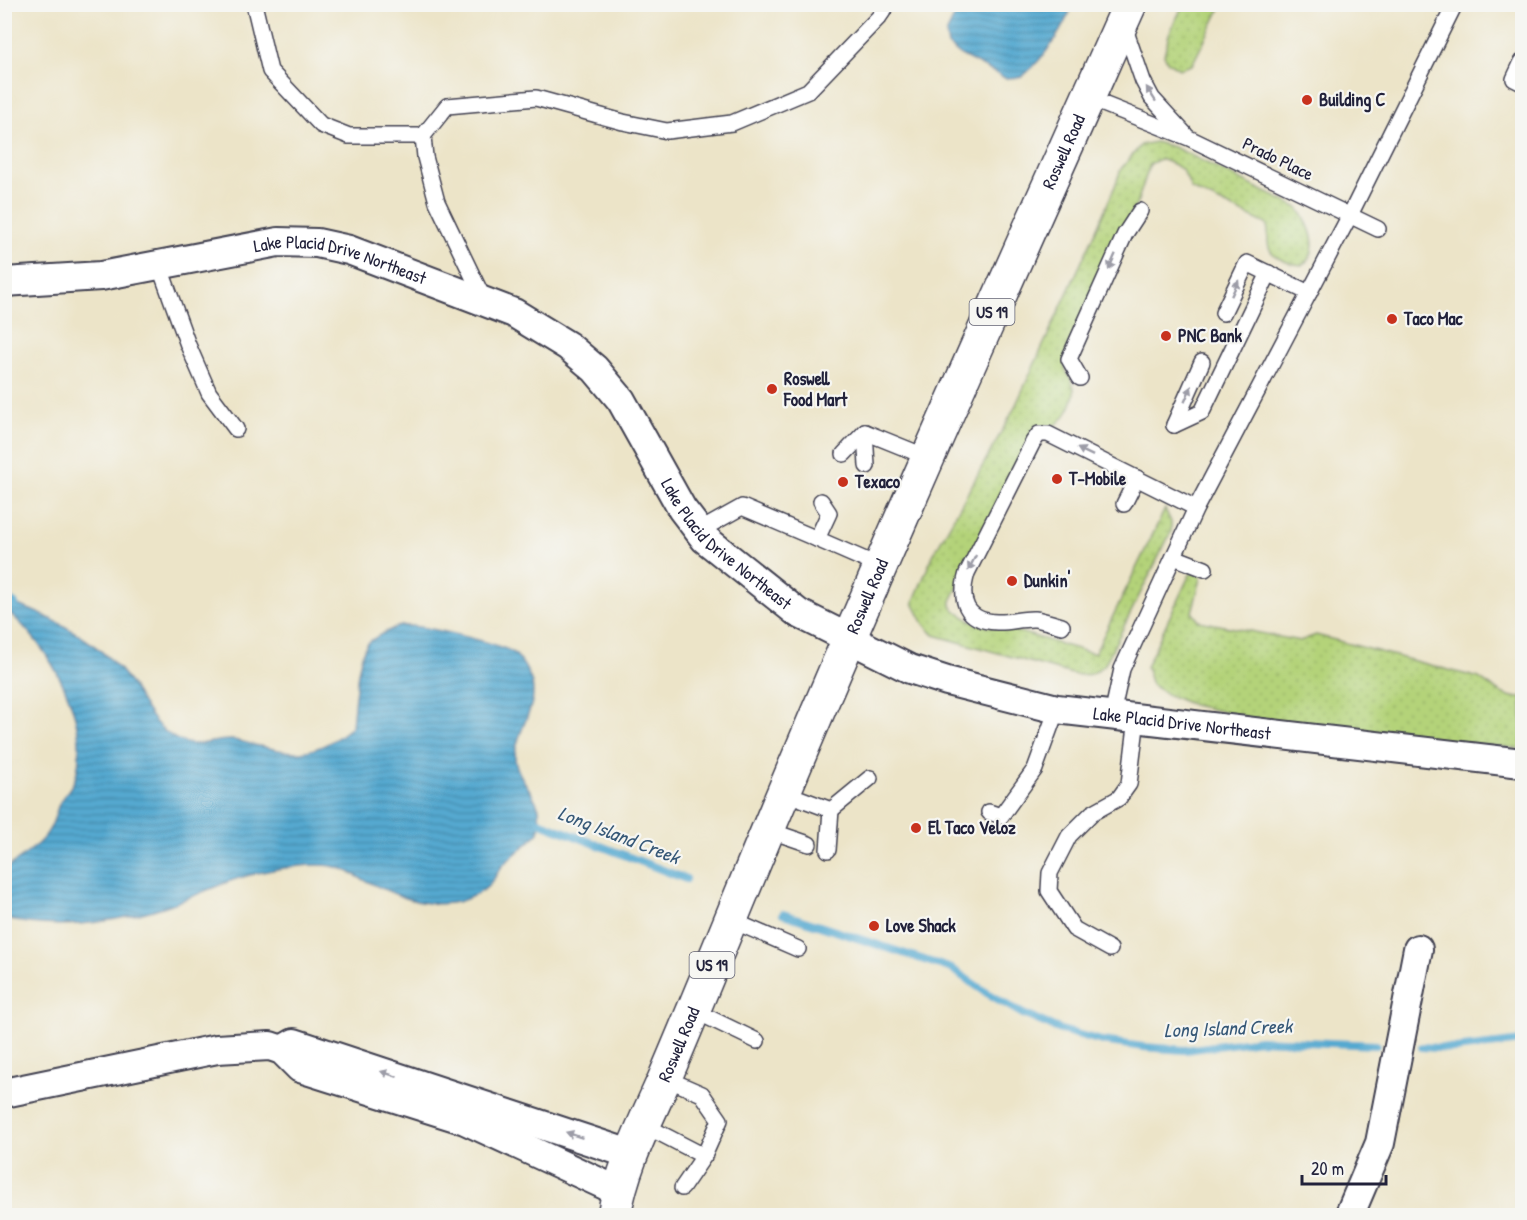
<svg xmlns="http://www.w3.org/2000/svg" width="1527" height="1220" font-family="'Patrick Hand',sans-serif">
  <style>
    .grass { fill: url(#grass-dots); stroke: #6b7a5a; stroke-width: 1.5 }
    .water { fill: url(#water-rules); stroke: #3b6686; stroke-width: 1.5 }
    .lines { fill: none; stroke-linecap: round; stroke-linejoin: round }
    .stream { stroke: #54a9d0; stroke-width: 8 }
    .service-casing { stroke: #403f50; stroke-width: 18 }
    .minor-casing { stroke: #403f50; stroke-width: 32 }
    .primary-casing { stroke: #403f50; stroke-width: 36 }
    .service { stroke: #fff; stroke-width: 15 }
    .minor { stroke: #fff; stroke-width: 28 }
    .primary { stroke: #fff; stroke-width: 33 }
    .oneway { fill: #9c9ca7 }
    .poi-dot { fill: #c8321e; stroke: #f6f6f2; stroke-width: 2 }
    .labels { text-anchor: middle; stroke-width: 4.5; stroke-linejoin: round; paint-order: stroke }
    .shield { fill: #f6f6f2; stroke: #626272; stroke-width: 1.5 }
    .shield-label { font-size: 16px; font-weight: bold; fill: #22223b }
    .poi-label { font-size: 18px; font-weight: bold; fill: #22223b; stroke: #f6f6f2; text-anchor: start }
    .street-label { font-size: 18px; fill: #22223b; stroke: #f6f6f2 }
    .water-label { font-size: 20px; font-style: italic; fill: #365877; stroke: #f6f6f2 }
  </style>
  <defs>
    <pattern id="grass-dots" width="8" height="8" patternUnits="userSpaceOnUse" patternTransform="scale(1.5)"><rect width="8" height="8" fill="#b4d379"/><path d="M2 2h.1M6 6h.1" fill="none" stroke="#9ab56a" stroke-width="1.8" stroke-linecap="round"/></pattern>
    <pattern id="water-rules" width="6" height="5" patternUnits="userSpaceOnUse" patternTransform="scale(1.5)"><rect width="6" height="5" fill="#54a9d0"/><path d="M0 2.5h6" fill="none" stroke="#4589aa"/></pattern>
  </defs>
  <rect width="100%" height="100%" fill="#f6f6f2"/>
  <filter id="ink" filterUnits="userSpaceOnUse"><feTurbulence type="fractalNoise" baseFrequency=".0167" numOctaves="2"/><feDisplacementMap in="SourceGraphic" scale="12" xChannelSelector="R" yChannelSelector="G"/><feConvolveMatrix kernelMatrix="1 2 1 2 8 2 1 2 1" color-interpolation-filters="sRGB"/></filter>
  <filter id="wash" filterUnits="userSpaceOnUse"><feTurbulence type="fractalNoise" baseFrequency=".008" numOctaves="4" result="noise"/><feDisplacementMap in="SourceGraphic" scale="24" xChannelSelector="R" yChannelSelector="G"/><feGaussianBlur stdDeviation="1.35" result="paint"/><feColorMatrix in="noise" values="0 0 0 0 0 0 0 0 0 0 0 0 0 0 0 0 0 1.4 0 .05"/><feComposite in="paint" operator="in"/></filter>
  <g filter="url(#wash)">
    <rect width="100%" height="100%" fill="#ece4c8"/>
    <!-- grass -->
    <g class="grass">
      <polygon points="1183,5 1222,5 1192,65 1179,69 1168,62 1164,55 1169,34"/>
      <path d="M1155 142 1174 147 1298 208C1309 223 1323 252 1302 265 1289 264 1269 258 1268 243 1267 235 1270 231 1266 224L1191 189C1183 167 1182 167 1160 159L1150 164 1137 203 1065 359C1064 374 1069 373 1073 385 1077 396 1067 417 1057 424 1052 428 1041 429 1034 431L951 601V606C958 614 975 624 986 626 997 629 1005 625 1016 631L1091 653H1095L1165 509 1171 522V532L1105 664C1092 676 1089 676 1072 674L934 635 924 624 913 603 932 557 1013 411 1094 235 1115 186 1121 169 1141 145Z"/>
      <path d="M1192 573 1200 575 1201 579 1192 612 1199 621 1300 641 1316 635 1479 678C1493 688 1505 698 1522 698V749L1265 721 1193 705 1168 695 1152 685 1146 667 1189 576Z"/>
    </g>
    <!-- water -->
    <g class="water">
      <path d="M960 5V4L1073 5C1060 34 1047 55 1022 77L1005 78 959 54 948 45 946 34Z"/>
      <path d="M15 604C53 617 99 642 124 675 139 694 148 719 167 733 193 753 205 740 232 740 241 741 251 744 259 746 271 748 287 753 300 752 319 750 338 739 352 726 354 708 357 660 366 646 369 639 393 628 401 626 418 624 502 643 515 654 520 659 525 667 528 673 544 702 517 726 515 755 514 774 534 791 539 809 540 816 539 825 539 832 528 844 514 854 502 866 497 873 493 882 486 888 480 893 466 900 457 902 422 909 393 894 362 879 348 871 337 865 320 865 297 864 252 873 230 881 209 889 188 899 166 906 114 923 59 931 5 919V869C17 861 42 843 49 830 54 822 56 812 59 804 64 794 73 787 76 776 91 718 50 646 6 610Z"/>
    </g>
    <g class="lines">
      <!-- stream -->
      <g class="stream">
        <polyline points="4,597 15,604"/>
        <polyline points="539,822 686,879"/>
        <polyline points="783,914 952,969 987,993 1023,1014 1061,1030 1102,1041 1143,1047 1185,1050 1260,1040 1376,1045"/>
        <polyline points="1422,1047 1455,1049 1522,1041"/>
      </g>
    </g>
  </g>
  <g filter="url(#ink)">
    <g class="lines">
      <defs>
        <g id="service">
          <polyline points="254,4 270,71 321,125 349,136 423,136 425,157 437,202 485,302"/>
          <polyline points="1124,26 1143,81 1152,98 1185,134"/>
          <polyline points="1522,62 1514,79 1522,83"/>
          <polyline points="1088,98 1189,138 1378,229"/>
          <polyline points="423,136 447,106 536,98 623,122 667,131 732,123 808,91 879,17 888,4"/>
          <polyline points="159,265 188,345 209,393 236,429"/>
          <polyline points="1223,313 1247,263 1309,293"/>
          <polyline points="1080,378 1069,359 1125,234 1140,211"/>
          <polyline points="1174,425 1202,412 1269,273"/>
          <polyline points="1174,425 1202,362"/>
          <polyline points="865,432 867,466"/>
          <polyline points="844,454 865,432 927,457"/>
          <polyline points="1124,504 1137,478"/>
          <polyline points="699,531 742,507 817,539 829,513 821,501"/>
          <polyline points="817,539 879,566"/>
          <polyline points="1174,557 1205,569"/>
          <path d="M1062 626C1053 624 1044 620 1035 619 1022 618 1009 623 997 622 965 621 959 600 967 573L1033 442 1039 434H1048L1196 508"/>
          <polyline points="1112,715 1122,669 1196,508 1350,215 1455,4"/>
          <polyline points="783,792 831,810 870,778"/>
          <polyline points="989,812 1001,816 1035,769 1057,709"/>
          <polyline points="768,830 809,844"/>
          <polyline points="828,850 831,810"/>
          <polyline points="731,920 798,949"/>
          <polyline points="1110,949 1074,929 1049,891 1050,873 1069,836 1092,813 1119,798 1129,784 1137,718"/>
          <polyline points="693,1010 757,1041"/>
          <polyline points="665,1078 702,1094 720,1120 704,1156 682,1188"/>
          <polyline points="644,1125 704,1156"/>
        </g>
        <g id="minor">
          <path id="s1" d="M4 282 101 276 278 242 317 243 349 250 514 313 568 346 595 369 621 400 682 509 705 539 798 613 910 669 947 681 1057 709 1522 763"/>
          <polyline points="282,1050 294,1043 630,1154"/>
          <polyline points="4,1093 217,1049 270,1046 282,1050 300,1068 465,1120 618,1191"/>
          <polyline points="1349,1216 1380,1143 1418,949"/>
        </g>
        <g id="primary">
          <path id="s2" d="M614 1216C622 1167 644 1125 664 1080 691 1017 717 953 743 890 866 592 998 299 1130 4"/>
        </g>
      </defs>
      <!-- service casing -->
      <use href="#service" class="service-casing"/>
      <!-- minor casing -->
      <use href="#minor" class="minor-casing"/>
      <!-- primary casing -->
      <use href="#primary" class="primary-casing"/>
      <!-- service -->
      <use href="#service" class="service"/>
      <!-- minor -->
      <use href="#minor" class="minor"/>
      <!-- primary -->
      <use href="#primary" class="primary"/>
    </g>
    <!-- one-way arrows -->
    <defs><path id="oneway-solid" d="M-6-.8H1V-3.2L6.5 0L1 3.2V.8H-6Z" transform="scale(1.5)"/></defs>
    <g class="oneway">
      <use href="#oneway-solid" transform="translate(1151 94) rotate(-123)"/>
      <use href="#oneway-solid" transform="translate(1112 262) rotate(114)"/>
      <use href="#oneway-solid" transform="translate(1235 288) rotate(-65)"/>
      <use href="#oneway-solid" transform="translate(1188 394) rotate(-67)"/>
      <use href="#oneway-solid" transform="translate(1085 452) rotate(-154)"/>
      <use href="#oneway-solid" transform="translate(972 563) rotate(117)"/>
      <use href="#oneway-solid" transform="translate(389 1074) rotate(-162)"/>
      <use href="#oneway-solid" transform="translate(574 1135) rotate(-161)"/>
    </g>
  </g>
  <!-- markers -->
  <g class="poi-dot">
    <circle cx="1307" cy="100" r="6"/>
    <circle cx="1392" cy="319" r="6"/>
    <circle cx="1166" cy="336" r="6"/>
    <circle cx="772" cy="389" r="6"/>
    <circle cx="1057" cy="479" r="6"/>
    <circle cx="843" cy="482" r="6"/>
    <circle cx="1012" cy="581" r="6"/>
    <circle cx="916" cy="828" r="6"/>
    <circle cx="874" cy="926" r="6"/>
  </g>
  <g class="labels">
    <!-- shield labels -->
    <g class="shield">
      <rect x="969.5" y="299" width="45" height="26" rx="4.5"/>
      <rect x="689.5" y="952" width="45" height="26" rx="4.5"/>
    </g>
    <g class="shield-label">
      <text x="992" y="318">US 19</text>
      <text x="712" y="971">US 19</text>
    </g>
    <!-- poi labels -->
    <g class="poi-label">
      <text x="1319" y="106">Building C</text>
      <text x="1404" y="325">Taco Mac</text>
      <text x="1178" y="342">PNC Bank</text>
      <text x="784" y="385">Roswell<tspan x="784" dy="21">Food Mart</tspan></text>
      <text x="1069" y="485">T-Mobile</text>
      <text x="855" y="488">Texaco</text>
      <text x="1024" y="587">Dunkin'</text>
      <text x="928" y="834">El Taco Veloz</text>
      <text x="886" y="932">Love Shack</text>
    </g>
    <!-- street labels -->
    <g class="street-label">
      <text dy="6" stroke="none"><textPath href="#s2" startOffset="1156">Roswell Road</textPath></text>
      <text transform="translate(1278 159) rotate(26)" y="6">Prado Place</text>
      <text dy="6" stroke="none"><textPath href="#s1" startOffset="342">Lake Placid Drive Northeast</textPath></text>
      <text dy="6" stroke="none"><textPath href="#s1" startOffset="846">Lake Placid Drive Northeast</textPath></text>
      <text dy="6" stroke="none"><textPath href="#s2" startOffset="670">Roswell Road</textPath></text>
      <text dy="6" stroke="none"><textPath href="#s1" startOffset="1350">Lake Placid Drive Northeast</textPath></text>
      <text dy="6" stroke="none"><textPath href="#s2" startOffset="184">Roswell Road</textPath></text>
    </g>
    <!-- water labels -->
    <g class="water-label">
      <text transform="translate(619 835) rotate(21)" y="7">Long Island Creek</text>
      <text transform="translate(1228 1028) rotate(-2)" y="7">Long Island Creek</text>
    </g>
  </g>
  <!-- margin -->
  <rect width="1527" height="1220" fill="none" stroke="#f6f6f2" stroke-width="24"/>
  <!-- scale -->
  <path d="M1302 1175v9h84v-9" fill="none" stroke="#22223b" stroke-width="3"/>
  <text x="1311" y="1175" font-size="18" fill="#22223b" stroke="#f6f6f2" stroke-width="4.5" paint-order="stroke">20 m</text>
</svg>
